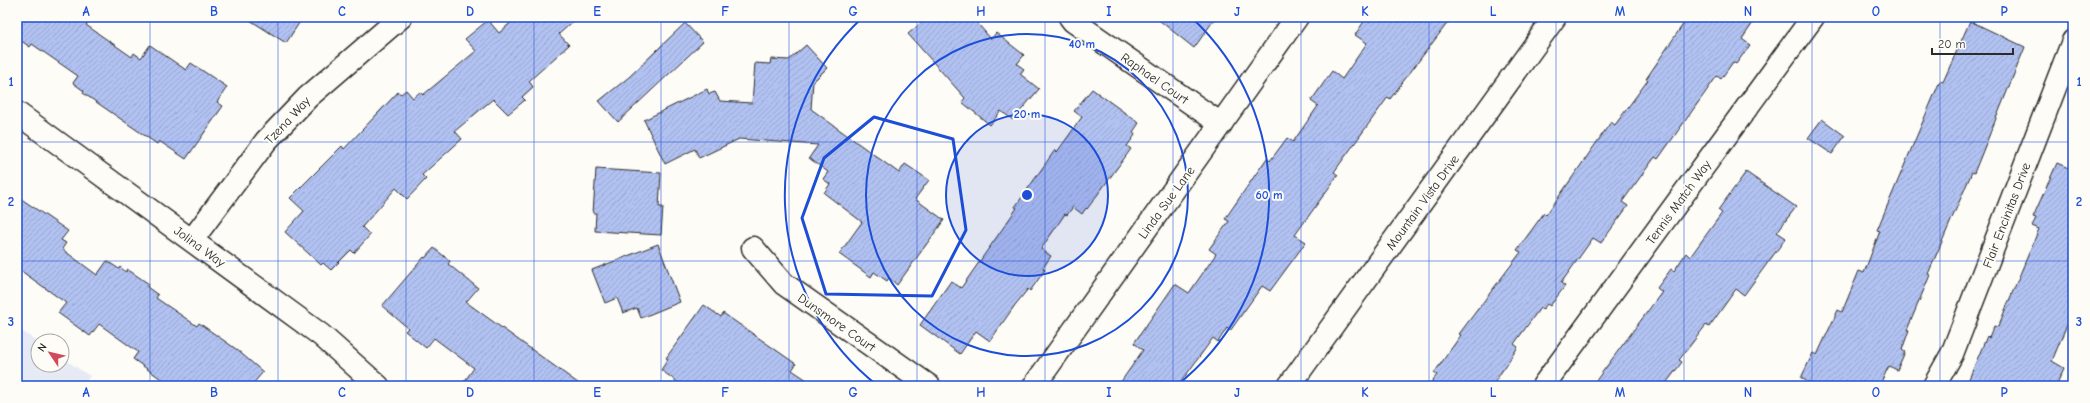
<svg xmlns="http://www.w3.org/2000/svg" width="2090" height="403" font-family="'Comic Neue',sans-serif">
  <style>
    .built { fill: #e6eaf5 }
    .building { fill: url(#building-hatch); stroke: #2b2b2b }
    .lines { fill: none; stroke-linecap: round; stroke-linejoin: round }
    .street-casing { stroke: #2b2b2b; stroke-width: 25 }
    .secondary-casing { stroke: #2b2b2b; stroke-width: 25 }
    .street { stroke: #fdfcf7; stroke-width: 22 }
    .secondary { stroke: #fdfcf7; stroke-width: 22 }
    .marked { fill: none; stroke: #1d4ed8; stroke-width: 3; stroke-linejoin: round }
    .grid { fill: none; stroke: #1d4ed8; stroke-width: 1; stroke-opacity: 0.55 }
    .ring { fill: none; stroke: #1d4ed8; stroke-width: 2 }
    .labels { text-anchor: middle; stroke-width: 4; stroke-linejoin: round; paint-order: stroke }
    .street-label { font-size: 13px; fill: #2b2b2b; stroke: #fdfcf7 }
    .centre { fill: #1d4ed8; stroke: #fdfcf7; stroke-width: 2 }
    .ring-label { font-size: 12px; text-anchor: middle; font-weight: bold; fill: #1d4ed8; stroke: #fdfcf7; stroke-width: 4; stroke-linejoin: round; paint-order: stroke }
    .neatline { fill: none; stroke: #1d4ed8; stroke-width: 1.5 }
    .grid-label { font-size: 13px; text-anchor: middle; font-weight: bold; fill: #1d4ed8 }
  </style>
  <defs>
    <pattern id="building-hatch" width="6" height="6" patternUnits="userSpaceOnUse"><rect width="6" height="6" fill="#b1c1f1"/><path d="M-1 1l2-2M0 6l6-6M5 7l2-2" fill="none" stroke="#98a6cf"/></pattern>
  </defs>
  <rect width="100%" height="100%" fill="#fdfcf7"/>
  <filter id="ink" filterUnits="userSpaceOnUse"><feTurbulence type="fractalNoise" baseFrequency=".025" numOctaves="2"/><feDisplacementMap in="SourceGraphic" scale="8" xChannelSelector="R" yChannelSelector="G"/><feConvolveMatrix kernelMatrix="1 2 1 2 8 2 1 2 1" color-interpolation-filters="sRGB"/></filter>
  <g filter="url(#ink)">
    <!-- built -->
    <polygon class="built" points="17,328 38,342 38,365 62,365 62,358 90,376 83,386 17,386"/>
    <!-- building -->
    <g class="building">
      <polygon points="17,17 92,17 86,25 132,57 134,53 141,58 150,45 186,70 191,63 227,87 217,102 223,106 186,159 159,141 157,144 83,93 84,91 73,83 78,76 32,44 30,47 17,38"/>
      <polygon points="245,17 303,17 286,43"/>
      <polygon points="517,17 578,17 559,34 569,45 529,81 533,87 522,97 525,100 508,114 493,99 455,131 462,139 422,175 426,179 407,199 396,188 362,227 370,235 354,253 351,250 331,270 323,263 321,265 285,232 304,211 290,198 342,146 344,149 398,92 401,94 406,90 413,98 420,92 423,95 476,51 465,39 488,20 499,33"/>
      <polygon points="928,17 972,17 991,39 996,33 1024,55 1017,64 1024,69 1020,74 1039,89 1013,120 1001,111 990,125 962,102 965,98 908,34"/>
      <polygon points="1155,17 1216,17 1194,48"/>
      <polygon points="1367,17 1452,17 1390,99 1388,97 1334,172 1338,175 1295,235 1306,242 1270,291 1262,286 1230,331 1227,328 1218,342 1213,338 1178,386 1118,386 1143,350 1134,343 1175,284 1189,293 1216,254 1209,249 1229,221 1225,219 1251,181 1267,158 1270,161 1287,138 1293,142 1318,106 1311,101 1332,71 1342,79 1367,43 1355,35"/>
      <polygon points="1688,17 1757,17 1742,39 1750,45 1736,64 1733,62 1721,79 1717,76 1658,159 1655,157 1622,202 1628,206 1601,243 1593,238 1561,283 1565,286 1550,306 1547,304 1543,309 1540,308 1514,344 1518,347 1492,386 1428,386 1437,375 1434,373 1461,335 1459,334 1521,252 1517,250 1544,213 1546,215 1611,122 1615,125 1648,80 1646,79"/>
      <polygon points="1970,21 2025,47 1974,173 1972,172 1928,274 1930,275 1907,330 1909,330 1902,350 1905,352 1897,370 1889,366 1879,386 1815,386 1801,378 1813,353 1817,355 1838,310 1842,312 1859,271 1864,273 1880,231 1877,230 1940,81 1943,82"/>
      <polygon points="685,23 703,42 618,122 599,101 629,77"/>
      <polygon points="806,45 827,68 813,82 811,109 899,173 905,164 929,180 915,199 944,220 897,285 889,278 887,281 874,272 871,277 839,254 862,222 824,193 830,184 823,179 828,172 809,158 818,145 739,139 699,158 695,149 665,164 644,120 707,89 709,94 715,92 720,101 752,103 755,63 770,64 771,59 789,60"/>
      <polygon points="1092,89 1139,123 1133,132 1135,135 1127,146 1131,149 1087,209 1086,208 1082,214 1073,207 1067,215 1065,214 1041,249 1051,256 1043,268 1045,270 1030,291 1028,289 1015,305 990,341 976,331 960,354 920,325 951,281 961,288 1017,208 1015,207 1055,150 1057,152 1082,117 1074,111"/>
      <polygon points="1822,119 1845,136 1832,154 1808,138"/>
      <polygon points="2057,163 2073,170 2073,310 2052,361 2064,368 2056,386 1966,386 1987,336 1989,338 1994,326 1998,327 2039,229 2032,226 2036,218 2033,217"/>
      <polygon points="596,169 661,173 659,207 663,207 661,235 595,231 596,213 593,213"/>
      <polygon points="1746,172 1796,207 1777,232 1786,238 1744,295 1736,289 1709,327 1706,325 1679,360 1682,362 1664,386 1592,386 1662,292 1657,288 1671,269 1674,271 1686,253 1690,257 1722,213 1718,210"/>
      <polygon points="17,196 68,231 61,240 66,243 62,249 97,275 107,261 119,269 120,267 126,272 127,269 149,284 147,287 158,295 156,298 197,326 199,323 236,349 263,372 251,386 171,386 133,359 138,352 99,324 90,336 58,313 66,303 17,268"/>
      <polygon points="658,244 680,302 641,318 637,308 623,313 617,298 605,303 592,270"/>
      <polygon points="434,248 450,261 448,264 478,288 466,302 582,386 461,386 474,368 434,338 426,348 405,331 408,328 382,306 424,257 425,258"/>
      <polygon points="704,305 721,317 723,313 796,364 792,370 816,386 683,386 661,370 668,359 666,358"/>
    </g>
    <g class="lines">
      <defs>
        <g id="street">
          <polyline points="1070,17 1073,21 1221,124"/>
          <polyline points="17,113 321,335 378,386"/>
          <polyline points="192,240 266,141 308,97 401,17"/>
          <polyline points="753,248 784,284 929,386"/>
          <polyline points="1034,386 1297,17"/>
          <polyline points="1543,386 1813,17"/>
          <polyline points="1934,386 1952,354 2073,41"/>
        </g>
        <polyline id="secondary" points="1289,386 1555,17"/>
      </defs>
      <!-- street casing -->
      <use href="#street" class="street-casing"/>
      <!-- secondary casing -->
      <use href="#secondary" class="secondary-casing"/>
      <!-- street -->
      <use href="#street" class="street"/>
      <!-- secondary -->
      <use href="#secondary" class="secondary"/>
    </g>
  </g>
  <!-- marked area -->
  <path class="marked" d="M874 117 953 139 966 230 932 296 826 294 802 218 824 158Z"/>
  <!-- grid -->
  <path class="grid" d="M150 17V386M278 17V386M406 17V386M534 17V386M661 17V386M789 17V386M917 17V386M1045 17V386M1173 17V386M1301 17V386M1429 17V386M1556 17V386M1684 17V386M1812 17V386M1940 17V386M17 142H2073M17 261H2073"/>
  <!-- distance rings -->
  <circle cx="1027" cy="195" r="81" fill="#1d4ed8" fill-opacity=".12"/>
  <g class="ring">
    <circle cx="1027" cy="195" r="81"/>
    <circle cx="1027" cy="195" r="161"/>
    <path d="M878 386A242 242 0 0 1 862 18M1192 18A242 242 0 0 1 1176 386"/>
  </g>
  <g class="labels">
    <!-- street labels -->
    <g class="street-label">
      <text transform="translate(1155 78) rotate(35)" y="5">Raphael Court</text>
      <text transform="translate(287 120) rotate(-47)" y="5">Tzena Way</text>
      <text transform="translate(1166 202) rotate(-54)" y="5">Linda Sue Lane</text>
      <text transform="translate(1422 202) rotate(-54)" y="5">Mountain Vista Drive</text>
      <text transform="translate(1678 202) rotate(-54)" y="5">Tennis Match Way</text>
      <text transform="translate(2006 215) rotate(-69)" y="5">Flair Encinitas Drive</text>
      <text transform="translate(200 246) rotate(36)" y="5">Jolina Way</text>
      <text transform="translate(837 322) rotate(35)" y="5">Dunsmore Court</text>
    </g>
  </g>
  <circle cx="1027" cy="195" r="6" class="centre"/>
  <g class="ring-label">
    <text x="1082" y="48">40 m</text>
    <text x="1027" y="118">20 m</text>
    <text x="1269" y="199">60 m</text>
  </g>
  <!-- margin -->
  <rect width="2090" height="403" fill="none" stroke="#fdfcf7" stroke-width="44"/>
  <!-- north arrow -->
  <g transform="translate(50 353) rotate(305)"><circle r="19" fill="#fdfcf7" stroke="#a9a8a5"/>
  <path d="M0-3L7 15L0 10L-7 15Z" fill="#d1495b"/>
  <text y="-6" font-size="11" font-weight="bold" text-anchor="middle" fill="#2b2b2b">N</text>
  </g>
  <!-- scale -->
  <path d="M1932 48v6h81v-6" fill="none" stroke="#2b2b2b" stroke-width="2"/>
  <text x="1938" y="48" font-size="12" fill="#2b2b2b" stroke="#fdfcf7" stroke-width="3" paint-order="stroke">20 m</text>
  <rect x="22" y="22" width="2046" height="359" class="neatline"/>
  <g class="grid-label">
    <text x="86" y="16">A</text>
    <text x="214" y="16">B</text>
    <text x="342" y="16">C</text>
    <text x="470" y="16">D</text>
    <text x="597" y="16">E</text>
    <text x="725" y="16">F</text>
    <text x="853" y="16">G</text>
    <text x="981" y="16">H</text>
    <text x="1109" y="16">I</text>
    <text x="1237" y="16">J</text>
    <text x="1365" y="16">K</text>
    <text x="1493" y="16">L</text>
    <text x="1620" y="16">M</text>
    <text x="1748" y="16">N</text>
    <text x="1876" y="16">O</text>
    <text x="2004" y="16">P</text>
    <text x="11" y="86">1</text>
    <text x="2079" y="86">1</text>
    <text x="11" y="206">2</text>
    <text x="2079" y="206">2</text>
    <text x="11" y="326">3</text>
    <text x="2079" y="326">3</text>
    <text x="86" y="397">A</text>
    <text x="214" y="397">B</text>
    <text x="342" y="397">C</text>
    <text x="470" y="397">D</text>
    <text x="597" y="397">E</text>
    <text x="725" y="397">F</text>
    <text x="853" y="397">G</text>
    <text x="981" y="397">H</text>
    <text x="1109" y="397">I</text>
    <text x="1237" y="397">J</text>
    <text x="1365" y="397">K</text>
    <text x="1493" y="397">L</text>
    <text x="1620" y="397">M</text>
    <text x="1748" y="397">N</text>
    <text x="1876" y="397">O</text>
    <text x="2004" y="397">P</text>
  </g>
</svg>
